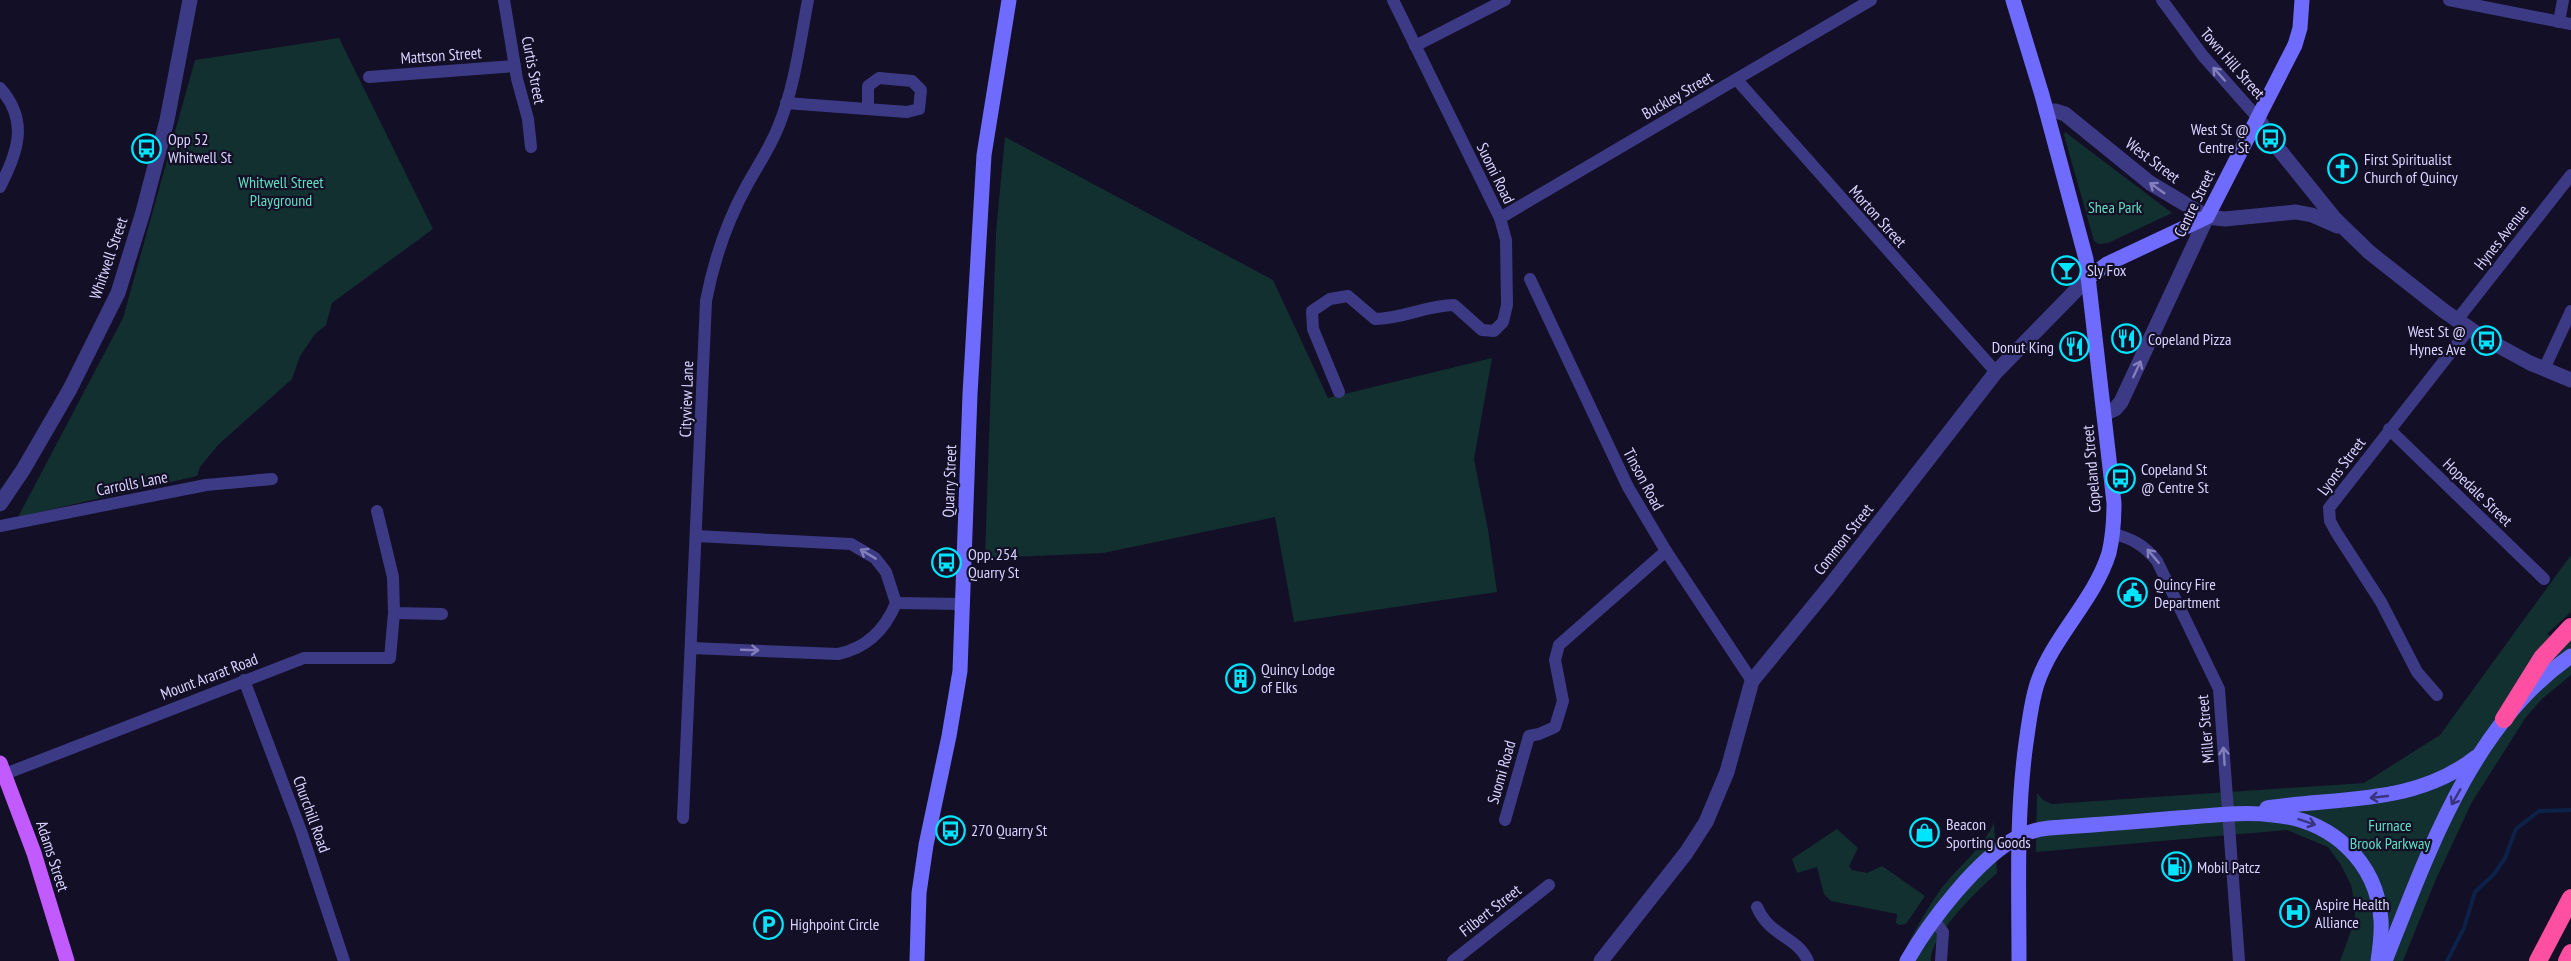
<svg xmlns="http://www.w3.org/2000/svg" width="2571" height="961" font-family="'PT Sans Narrow',sans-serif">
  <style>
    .green { fill: #12302f }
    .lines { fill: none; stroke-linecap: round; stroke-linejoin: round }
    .stream { stroke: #0c2248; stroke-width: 4 }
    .minor { stroke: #3d3a85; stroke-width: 12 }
    .tertiary { stroke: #3d3a85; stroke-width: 15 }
    .secondary { stroke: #6f6bff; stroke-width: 15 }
    .primary { stroke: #c25bff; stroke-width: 15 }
    .motorway { stroke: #ff4fa3; stroke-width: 18 }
    .oneway { stroke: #837fbc }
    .oneway2 { stroke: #38347d }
    .labels { text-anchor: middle; stroke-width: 4.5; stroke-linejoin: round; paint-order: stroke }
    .street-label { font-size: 16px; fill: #d9d4ff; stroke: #130f26 }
    .poi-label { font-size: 16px; fill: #d9d4ff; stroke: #130f26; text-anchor: start }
    .park-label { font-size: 16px; fill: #5fe0c0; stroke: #130f26 }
  </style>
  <rect width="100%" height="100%" fill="#130f26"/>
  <!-- green -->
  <g class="green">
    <polygon points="339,38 433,229 332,303 326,325 315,334 300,356 292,379 218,445 200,467 197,476 18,517 123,318 195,60"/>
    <polygon points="2065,132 2172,213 2108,243 2099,244 2094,241 2064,135"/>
    <polygon points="1005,137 1273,280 1328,398 1492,358 1474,459 1488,530 1497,592 1294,622 1275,517 1103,553 985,558 996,232"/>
    <polygon points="2571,555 2571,612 2547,634 2562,642 2571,637 2571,675 2542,699 2526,717 2472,802 2436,879 2403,961 2340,961 2355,920 2355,907 2351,885 2341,865 2328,847 2287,830 2036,852 2037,793 2043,800 2052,804 2364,783 2440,735"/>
    <path d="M1994 822 1997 873C1978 890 1930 935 1931 961H1899C1911 938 1924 913 1939 892 1954 870 1985 847 1994 822Z"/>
    <polygon points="1837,829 1858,848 1849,866 1852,870 1867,873 1882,866 1925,896 1906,924 1899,925 1896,923 1897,914 1831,901 1824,894 1817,867 1797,873 1792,859"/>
  </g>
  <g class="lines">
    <!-- stream -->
    <polyline class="stream" points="2447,961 2464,928 2475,892 2494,874 2505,858 2516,829 2539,811 2571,810"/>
    <!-- minor -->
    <g class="minor">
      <polyline points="504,0 517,79 528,119 531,147"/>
      <polyline points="2162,0 2203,56 2258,118"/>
      <polyline points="2449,0 2571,24"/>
      <polyline points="2559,22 2563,0"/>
      <polyline points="1415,46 1505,0"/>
      <polyline points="369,77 515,66"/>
      <polyline points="1737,80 1996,372"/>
      <path d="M0 88C30 122 17 152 0 187"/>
      <polyline points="786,103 907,112 919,109 921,90 912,81 879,78 868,86 868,109"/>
      <polyline points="1500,218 1871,0"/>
      <polyline points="1530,279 1628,487 1666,551 1752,681"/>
      <polyline points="2457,320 2571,175"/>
      <polyline points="2544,369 2571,311"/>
      <path d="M1339 392 1313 329 1312 311 1330 299 1348 296 1375 319C1403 319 1427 305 1454 305L1482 330 1494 331 1503 322 1507 305 1506 240 1500 218 1393 0"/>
      <polyline points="2389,429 2544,579"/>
      <polyline points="377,511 393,577 394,613 442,614"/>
      <polyline points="0,526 206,485 272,479"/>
      <path d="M2113 534C2132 538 2145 546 2157 561L2219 689 2239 961"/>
      <polyline points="896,603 962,604"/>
      <path d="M691 648 838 654C867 648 885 630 896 603L886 572 875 558 851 544 696 536"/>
      <polyline points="244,680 301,831 344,961"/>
      <polyline points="2437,695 2417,672 2381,602 2336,532 2330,521 2329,508 2469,329"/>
      <polyline points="5,774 304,658 390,658 394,613"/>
      <path d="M683 818 706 301C714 259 726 223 747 185 758 165 771 146 779 125 795 85 800 42 808 0"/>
      <polyline points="1505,820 1529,736 1539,734 1555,727 1563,701 1555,660 1559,645 1666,551"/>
      <path d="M1757 907C1769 936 1798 937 1808 961"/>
      <polyline points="1934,920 1943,932 1941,961"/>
      <polyline points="1453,961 1549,885"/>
    </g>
    <!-- tertiary -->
    <g class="tertiary">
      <polyline points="2046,111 2056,111 2065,114 2150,183 2207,217 2225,219 2296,212 2312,215 2337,226"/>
      <polyline points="2258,118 2269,137 2335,219 2369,252 2444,311 2482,337 2530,363 2571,380"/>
      <polyline points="2104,414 2115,409 2121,402 2207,217"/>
      <polyline points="0,504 23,470 70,389 118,293 143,212 167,120 190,0"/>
      <polyline points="1601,961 1686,853 1706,822 1727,772 1752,681 1829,587 1996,372 2088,278"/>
    </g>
    <!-- secondary -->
    <g class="secondary">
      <path d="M2013 0 2042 95 2086 259 2114 503C2114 520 2113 536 2109 553 2094 601 2053 636 2037 684 2031 703 2029 723 2026 743 2016 815 2019 888 2019 961"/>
      <polyline points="2088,278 2107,264 2207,217 2295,45 2300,28 2302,0"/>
      <path d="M2267 808C2339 797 2416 805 2476 757"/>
      <polyline points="917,961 919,893 926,845 949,736 960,671 970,394 984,155 1009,0"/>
      <path d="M1907 961C1929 922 1978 858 2018 837 2028 832 2038 829 2049 828 2092 825 2135 822 2177 818 2209 816 2242 811 2273 815 2331 820 2377 861 2381 920 2382 934 2380 947 2378 961"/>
      <path d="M2385 961C2428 853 2472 724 2571 656"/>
    </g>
    <!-- primary -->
    <polyline class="primary" points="0,763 34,853 67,961"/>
    <!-- motorway -->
    <g class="motorway">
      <polyline points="2504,719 2542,658 2571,627"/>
      <polyline points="2538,961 2571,898"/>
      <polyline points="2567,961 2571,953"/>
    </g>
  </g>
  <!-- one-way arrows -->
  <defs><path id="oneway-shaft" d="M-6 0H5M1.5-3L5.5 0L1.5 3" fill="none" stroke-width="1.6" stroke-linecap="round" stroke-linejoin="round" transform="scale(1.5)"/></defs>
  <g class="oneway">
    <use href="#oneway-shaft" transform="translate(2219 74) rotate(-132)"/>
    <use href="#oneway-shaft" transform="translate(2157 188) rotate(-145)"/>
    <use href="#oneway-shaft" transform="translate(2137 369) rotate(-65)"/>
    <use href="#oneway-shaft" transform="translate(868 554) rotate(-149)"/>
    <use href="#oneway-shaft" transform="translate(2153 556) rotate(-130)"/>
    <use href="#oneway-shaft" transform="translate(750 650) rotate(2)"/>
    <use href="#oneway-shaft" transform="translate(2224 756) rotate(-94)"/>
  </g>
  <g class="oneway2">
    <use href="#oneway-shaft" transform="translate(2379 797) rotate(174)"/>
    <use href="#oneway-shaft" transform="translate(2456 797) rotate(120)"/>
    <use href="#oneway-shaft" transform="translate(2307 822) rotate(19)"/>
  </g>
  <!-- icons -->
  <defs>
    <symbol id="bus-ring" viewBox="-11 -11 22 22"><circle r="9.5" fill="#130f26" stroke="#00e5ff" stroke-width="1.5"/><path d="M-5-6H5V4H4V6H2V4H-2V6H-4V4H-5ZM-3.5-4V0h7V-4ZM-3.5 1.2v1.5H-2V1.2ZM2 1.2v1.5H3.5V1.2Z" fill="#00e5ff"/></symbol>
    <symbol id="church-ring" viewBox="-11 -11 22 22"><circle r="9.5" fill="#130f26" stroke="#00e5ff" stroke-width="1.5"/><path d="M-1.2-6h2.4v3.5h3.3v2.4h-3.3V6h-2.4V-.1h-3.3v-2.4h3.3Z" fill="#00e5ff"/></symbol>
    <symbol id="bar-ring" viewBox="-11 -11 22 22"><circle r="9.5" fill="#130f26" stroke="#00e5ff" stroke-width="1.5"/><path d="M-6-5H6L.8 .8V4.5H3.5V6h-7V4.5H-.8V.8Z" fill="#00e5ff"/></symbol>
    <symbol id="restaurant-ring" viewBox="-11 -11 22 22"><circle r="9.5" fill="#130f26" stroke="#00e5ff" stroke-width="1.5"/><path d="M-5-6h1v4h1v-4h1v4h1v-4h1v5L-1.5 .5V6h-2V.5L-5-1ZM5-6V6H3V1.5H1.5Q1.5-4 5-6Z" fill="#00e5ff"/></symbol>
    <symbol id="civic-ring" viewBox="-11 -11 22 22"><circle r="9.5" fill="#130f26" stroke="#00e5ff" stroke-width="1.5"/><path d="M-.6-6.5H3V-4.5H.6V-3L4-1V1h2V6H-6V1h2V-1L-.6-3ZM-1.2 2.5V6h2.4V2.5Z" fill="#00e5ff"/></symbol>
    <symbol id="building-ring" viewBox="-11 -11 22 22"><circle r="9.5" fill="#130f26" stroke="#00e5ff" stroke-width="1.5"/><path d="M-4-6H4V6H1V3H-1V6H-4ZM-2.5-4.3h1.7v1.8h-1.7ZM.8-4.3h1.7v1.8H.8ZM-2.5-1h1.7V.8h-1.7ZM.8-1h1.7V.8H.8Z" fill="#00e5ff"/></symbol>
    <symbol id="shop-ring" viewBox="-11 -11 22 22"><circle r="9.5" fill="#130f26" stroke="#00e5ff" stroke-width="1.5"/><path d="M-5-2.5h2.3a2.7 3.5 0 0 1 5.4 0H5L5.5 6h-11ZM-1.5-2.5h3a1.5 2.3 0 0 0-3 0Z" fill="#00e5ff"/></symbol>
    <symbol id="fuel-ring" viewBox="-11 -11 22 22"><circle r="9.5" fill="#130f26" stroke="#00e5ff" stroke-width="1.5"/><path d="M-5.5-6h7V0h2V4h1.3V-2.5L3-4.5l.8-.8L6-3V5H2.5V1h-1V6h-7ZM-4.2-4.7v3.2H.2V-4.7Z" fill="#00e5ff"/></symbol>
    <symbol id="hospital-ring" viewBox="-11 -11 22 22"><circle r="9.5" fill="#130f26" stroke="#00e5ff" stroke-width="1.5"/><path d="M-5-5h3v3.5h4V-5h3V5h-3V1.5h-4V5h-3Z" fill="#00e5ff"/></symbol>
    <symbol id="parking-ring" viewBox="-11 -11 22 22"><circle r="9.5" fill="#130f26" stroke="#00e5ff" stroke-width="1.5"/><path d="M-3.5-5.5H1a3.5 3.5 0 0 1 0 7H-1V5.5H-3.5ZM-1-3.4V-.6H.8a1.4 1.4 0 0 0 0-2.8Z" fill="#00e5ff"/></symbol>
  </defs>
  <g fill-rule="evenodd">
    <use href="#bus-ring" x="2254" y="122" width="33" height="33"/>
    <use href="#bus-ring" x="130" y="132" width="33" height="33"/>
    <use href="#church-ring" x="2326" y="152" width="33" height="33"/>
    <use href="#bar-ring" x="2050" y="254" width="33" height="33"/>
    <use href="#restaurant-ring" x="2110" y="322" width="33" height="33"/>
    <use href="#bus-ring" x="2470" y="324" width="33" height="33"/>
    <use href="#restaurant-ring" x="2058" y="330" width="33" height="33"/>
    <use href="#bus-ring" x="2104" y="462" width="33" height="33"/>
    <use href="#bus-ring" x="930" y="546" width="33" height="33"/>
    <use href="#civic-ring" x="2116" y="576" width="33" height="33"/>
    <use href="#building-ring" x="1224" y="662" width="33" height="33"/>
    <use href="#bus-ring" x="934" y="814" width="33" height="33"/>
    <use href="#shop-ring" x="1908" y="816" width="33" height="33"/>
    <use href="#fuel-ring" x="2160" y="850" width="33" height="33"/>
    <use href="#hospital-ring" x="2278" y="896" width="33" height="33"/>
    <use href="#parking-ring" x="752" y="908" width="33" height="33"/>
  </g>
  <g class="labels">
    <!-- street labels -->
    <g class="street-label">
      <text transform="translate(441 55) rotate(-4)" y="6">Mattson Street</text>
      <text transform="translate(2233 63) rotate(49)" y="6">Town Hill Street</text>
      <text transform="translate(534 70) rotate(79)" y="6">Curtis Street</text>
      <text transform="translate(1677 95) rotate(-30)" y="6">Buckley Street</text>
      <text transform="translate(2153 160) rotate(37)" y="6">West Street</text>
      <text transform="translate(1496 173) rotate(64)" y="6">Suomi Road</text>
      <text transform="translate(2194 203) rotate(-64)" y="6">Centre Street</text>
      <text transform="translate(1878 216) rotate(48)" y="6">Morton Street</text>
      <text transform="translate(2501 237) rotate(-52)" y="6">Hynes Avenue</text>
      <text transform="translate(108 258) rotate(-71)" y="6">Whitwell Street</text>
      <text transform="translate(686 399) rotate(-88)" y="6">Cityview Lane</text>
      <text transform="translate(2341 466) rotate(-53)" y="6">Lyons Street</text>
      <text transform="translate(2091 469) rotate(-95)" y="6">Copeland Street</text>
      <text transform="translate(1644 479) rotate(62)" y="6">Tinson Road</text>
      <text transform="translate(949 481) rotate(-88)" y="6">Quarry Street</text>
      <text transform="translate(132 483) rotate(-11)" y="6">Carrolls Lane</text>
      <text transform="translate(2478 492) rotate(44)" y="6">Hopedale Street</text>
      <text transform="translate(1843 539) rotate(-52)" y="6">Common Street</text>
      <text transform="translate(209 676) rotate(-21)" y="6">Mount Ararat Road</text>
      <text transform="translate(2205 729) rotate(-95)" y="6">Miller Street</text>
      <text transform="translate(1501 772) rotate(-74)" y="6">Suomi Road</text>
      <text transform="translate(312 814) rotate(70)" y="6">Churchill Road</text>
      <text transform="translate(53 856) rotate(72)" y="6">Adams Street</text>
      <text transform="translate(1490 910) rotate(-38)" y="6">Filbert Street</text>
    </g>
    <!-- poi labels -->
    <g class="poi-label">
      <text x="2249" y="135" text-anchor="end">West St @<tspan x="2249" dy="18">Centre St</tspan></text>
      <text x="168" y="145">Opp 52<tspan x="168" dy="18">Whitwell St</tspan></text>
      <text x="2364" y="165">First Spiritualist<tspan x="2364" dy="18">Church of Quincy</tspan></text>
      <text x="2087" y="276">Sly Fox</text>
      <text x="2466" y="337" text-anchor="end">West St @<tspan x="2466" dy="18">Hynes Ave</tspan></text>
      <text x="2148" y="345">Copeland Pizza</text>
      <text x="2054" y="353" text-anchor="end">Donut King</text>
      <text x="2141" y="475">Copeland St<tspan x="2141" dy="18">@ Centre St</tspan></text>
      <text x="968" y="560">Opp. 254<tspan x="968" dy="18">Quarry St</tspan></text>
      <text x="2154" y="590">Quincy Fire<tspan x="2154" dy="18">Department</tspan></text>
      <text x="1261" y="675">Quincy Lodge<tspan x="1261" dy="18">of Elks</tspan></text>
      <text x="1946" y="830">Beacon<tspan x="1946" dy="18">Sporting Goods</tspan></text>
      <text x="971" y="836">270 Quarry St</text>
      <text x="2197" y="873">Mobil Patcz</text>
      <text x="2315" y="910">Aspire Health<tspan x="2315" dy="18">Alliance</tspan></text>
      <text x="790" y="930">Highpoint Circle</text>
    </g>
    <!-- park labels -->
    <g class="park-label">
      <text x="281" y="188">Whitwell Street<tspan x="281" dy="18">Playground</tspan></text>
      <text x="2115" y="213">Shea Park</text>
      <text x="2390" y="831">Furnace<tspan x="2390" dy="18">Brook Parkway</tspan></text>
    </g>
  </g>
</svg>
